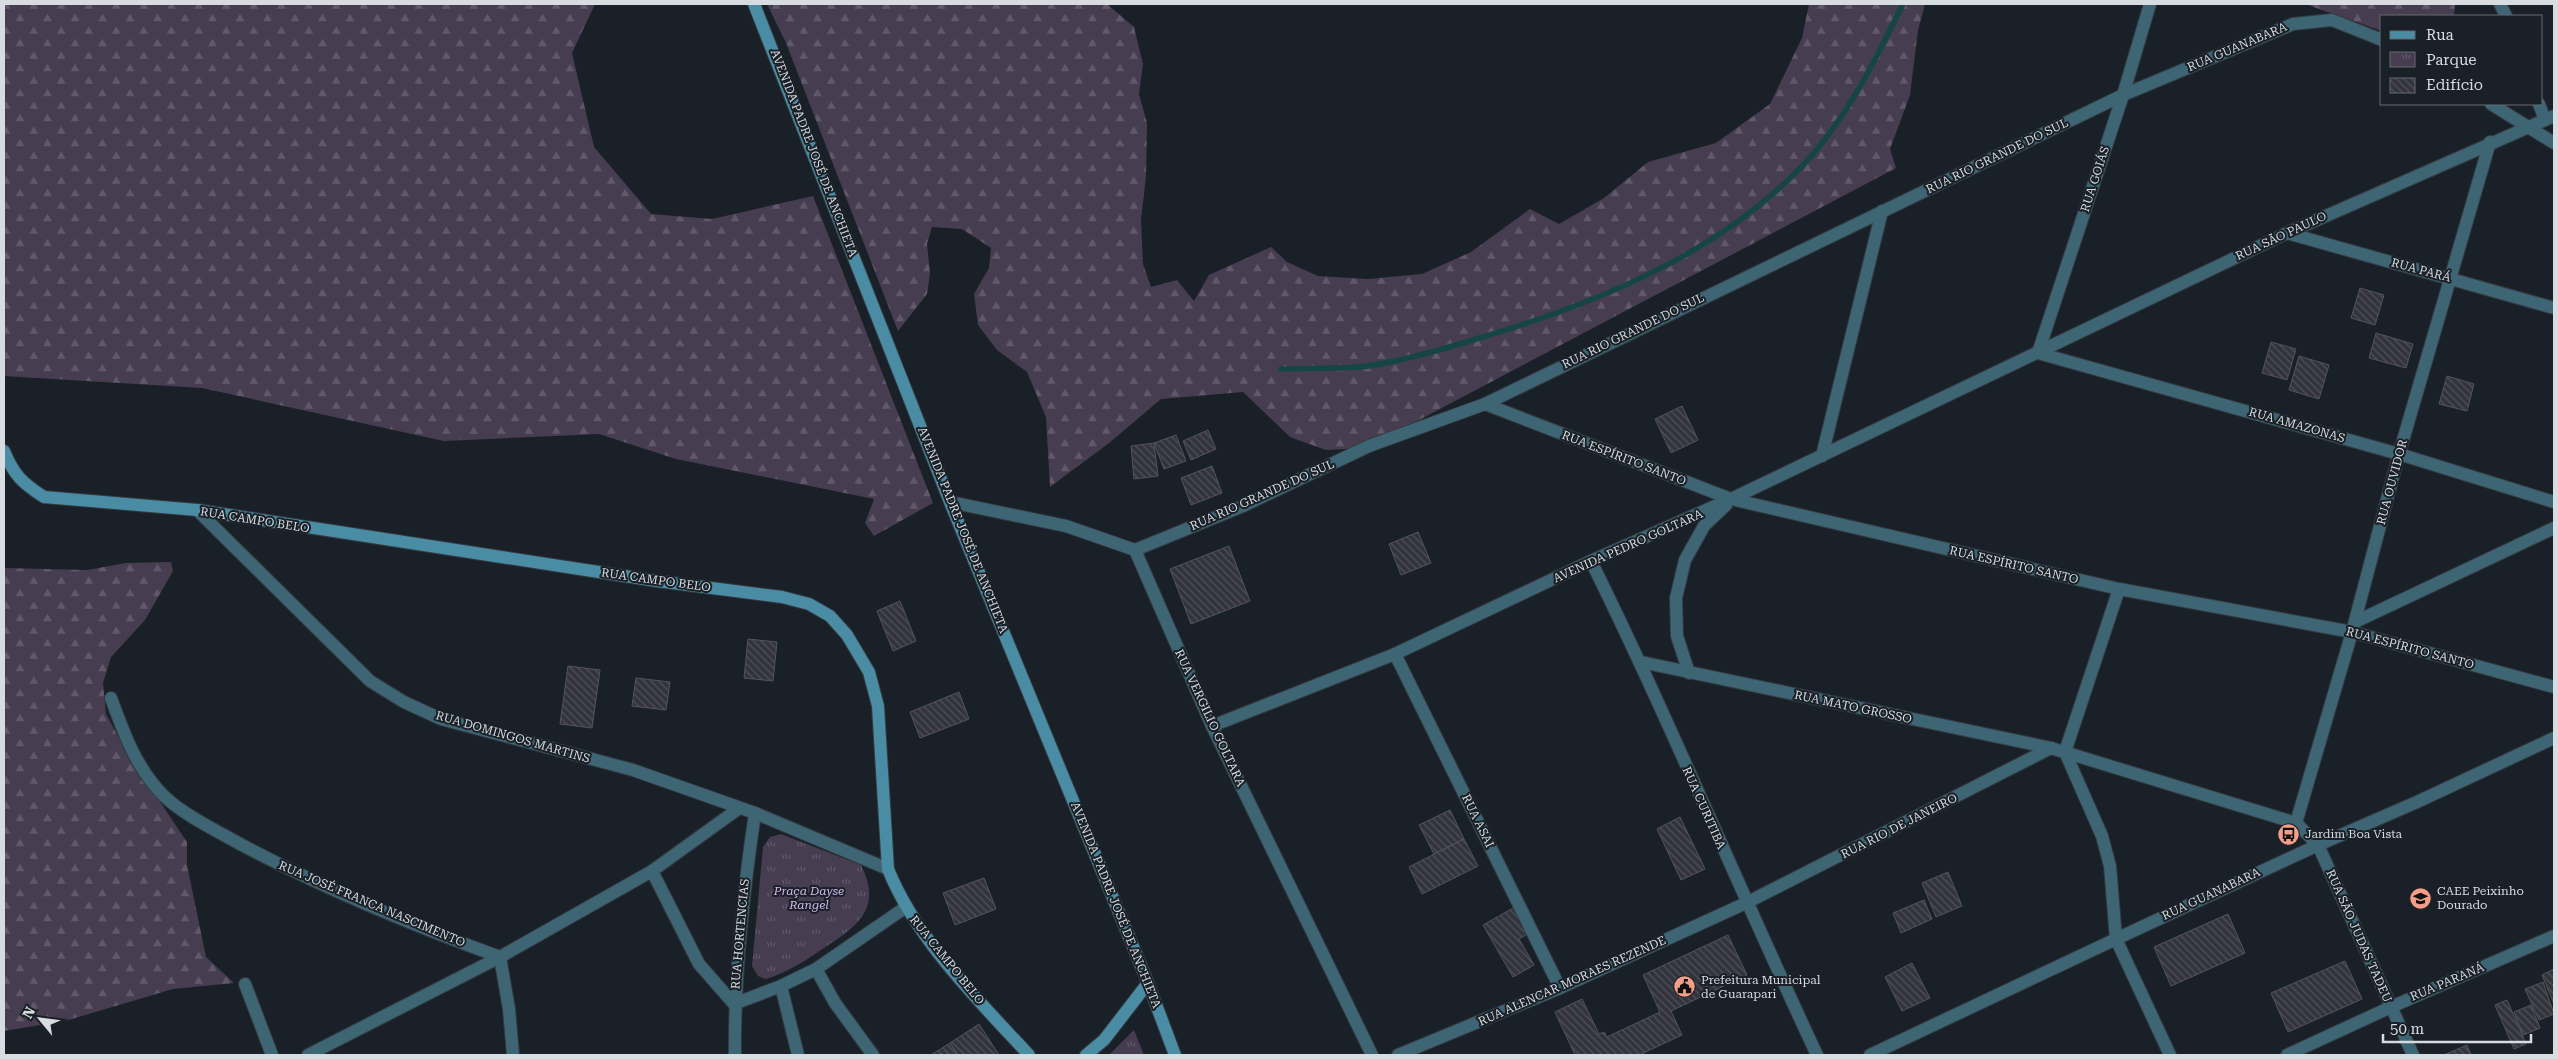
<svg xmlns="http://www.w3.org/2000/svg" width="2558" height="1059" font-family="'Roboto Serif',serif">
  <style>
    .forest { fill: url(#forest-firs) }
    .park { fill: url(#park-tufts) }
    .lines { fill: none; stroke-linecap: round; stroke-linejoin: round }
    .stream { stroke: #154645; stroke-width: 5.5 }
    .building { fill: url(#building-back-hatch); stroke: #53545e }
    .street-casing { stroke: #343a41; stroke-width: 14 }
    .secondary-casing { stroke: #343a41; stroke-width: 14 }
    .street { stroke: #3d6573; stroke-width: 12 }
    .secondary { stroke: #4a8ca3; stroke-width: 12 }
    .labels { text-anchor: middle; stroke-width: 4; stroke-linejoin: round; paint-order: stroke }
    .street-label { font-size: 12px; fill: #d7dce0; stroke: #1a2027 }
    .poi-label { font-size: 12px; fill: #d7dce0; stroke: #1a2027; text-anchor: start }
    .park-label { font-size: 12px; font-style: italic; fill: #d5b8ee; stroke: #1a2027 }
  </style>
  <defs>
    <pattern id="forest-firs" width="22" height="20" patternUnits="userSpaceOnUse" patternTransform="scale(1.25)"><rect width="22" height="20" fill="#473d51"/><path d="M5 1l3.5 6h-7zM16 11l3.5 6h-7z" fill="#61586a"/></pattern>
    <pattern id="park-tufts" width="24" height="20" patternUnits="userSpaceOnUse" patternTransform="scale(1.25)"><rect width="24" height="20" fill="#473d51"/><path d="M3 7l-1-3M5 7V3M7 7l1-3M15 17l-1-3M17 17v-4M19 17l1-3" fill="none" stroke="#61586a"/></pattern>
    <pattern id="building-back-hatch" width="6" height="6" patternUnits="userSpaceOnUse" patternTransform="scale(1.25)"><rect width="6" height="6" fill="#32333c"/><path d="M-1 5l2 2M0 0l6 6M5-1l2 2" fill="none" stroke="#4f5058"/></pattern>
  </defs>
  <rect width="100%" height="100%" fill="#1a2027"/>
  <!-- forest -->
  <g class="forest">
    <polygon points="4,4 595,4 572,53 594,147 651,214 712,219 813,196 933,503 874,536 865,523 874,499 676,459 599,434 444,441 202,388 4,376"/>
    <polygon points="767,4 1107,4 1134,27 1143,64 1139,94 1147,123 1146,177 1141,219 1143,264 1151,287 1177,280 1194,301 1209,275 1271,247 1287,262 1318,276 1368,279 1422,274 1471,252 1530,209 1559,224 1604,198 1648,162 1716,143 1770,104 1802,38 1809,4 1925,4 1918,30 1910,95 1890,149 1896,168 1366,448 1326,450 1290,437 1243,392 1161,399 1109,443 1050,487 1046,417 1027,372 997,350 978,325 974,294 989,268 991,248 962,229 932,227 927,244 930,273 927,294 898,331 786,43"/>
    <polygon points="2305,4 2455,4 2454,16 2382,16 2382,31"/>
    <polygon points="171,562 173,571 145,620 111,657 103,683 106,714 126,751 187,842 187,865 206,957 234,983 173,989 65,1021 4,1031 4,568 87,570 126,563"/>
  </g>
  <!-- park -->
  <g class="park">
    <path d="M781 834 861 865C883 909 857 926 824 948 805 961 788 972 766 979L758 976 752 966 763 847 770 837Z"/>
    <polygon points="1134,1030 1144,1055 1109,1055"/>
  </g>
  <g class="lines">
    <!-- stream -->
    <path class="stream" d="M1281 369C1307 368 1333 369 1358 367 1389 365 1436 351 1466 342 1587 307 1717 257 1805 163 1848 117 1875 60 1903 4"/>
  </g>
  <!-- building -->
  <g class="building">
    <polygon points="2360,288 2384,295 2375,325 2351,318"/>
    <polygon points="2376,333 2413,344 2406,368 2369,358"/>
    <polygon points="2271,342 2296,349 2287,380 2262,373"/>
    <polygon points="2299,356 2329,365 2319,399 2289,390"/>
    <polygon points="2447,376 2474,384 2467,411 2439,404"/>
    <polygon points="1682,406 1698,440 1671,453 1655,419"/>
    <polygon points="1208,430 1216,449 1191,460 1183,441"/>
    <polygon points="1176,435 1186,461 1164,469 1154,443"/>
    <polygon points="1154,443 1158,476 1134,479 1131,446"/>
    <polygon points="1212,466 1222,493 1191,505 1181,478"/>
    <polygon points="1418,532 1431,563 1401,575 1389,544"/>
    <polygon points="1229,546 1250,601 1191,624 1170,569"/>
    <polygon points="900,601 916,641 893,651 877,611"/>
    <polygon points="748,639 777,642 773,681 744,678"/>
    <polygon points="568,666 600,670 592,728 560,724"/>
    <polygon points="636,678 670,682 666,710 632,706"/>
    <polygon points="959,692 969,719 920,738 910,712"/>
    <polygon points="1450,810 1464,839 1434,854 1419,825"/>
    <polygon points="1680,817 1705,869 1681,880 1657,829"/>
    <polygon points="1464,839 1478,866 1422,894 1409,867"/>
    <polygon points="1948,872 1962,906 1936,917 1922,883"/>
    <polygon points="984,878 996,909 955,925 943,893"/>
    <polygon points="1924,900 1932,919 1901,933 1893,913"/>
    <polygon points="1515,907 1529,933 1519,939 1534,965 1513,977 1483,925"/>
    <polygon points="2228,914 2245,953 2171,986 2154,947"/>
    <polygon points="1728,935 1747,975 1671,1011 1682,1035 1639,1055 1575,1055 1555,1012 1582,999 1599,1034 1604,1032 1607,1037 1660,1012 1643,975"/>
    <polygon points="2345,961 2362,999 2288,1032 2271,993"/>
    <polygon points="1912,963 1930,998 1902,1011 1885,977"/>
    <polygon points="2554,969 2554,1004 2542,975"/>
    <polygon points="2543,982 2554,1014 2539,1020 2525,989"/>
    <polygon points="2507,1000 2526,1044 2514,1049 2495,1005"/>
    <polygon points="2531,1005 2540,1028 2523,1035 2514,1012"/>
    <polygon points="979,1024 999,1055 958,1055 950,1043"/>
    <polygon points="950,1043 958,1055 931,1055"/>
    <polygon points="2467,1045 2471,1055 2444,1055"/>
  </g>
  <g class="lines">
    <defs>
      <g id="street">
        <polyline points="2500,4 2506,16"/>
        <polyline points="2491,104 2554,143"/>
        <polyline points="2539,104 2545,120"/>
        <polyline points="2287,233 2554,308"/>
        <polyline points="2038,353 2399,454 2554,502"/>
        <polyline points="2038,353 2123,95 2150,4"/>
        <polyline points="1485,404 1731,499 2119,589 2352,632 2554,687"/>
        <polyline points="1822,456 1882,211"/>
        <polyline points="950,502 1066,526 1135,550 1212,726 1372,1055"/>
        <polyline points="197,510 370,681 404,702 441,719 633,770 755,813 888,869"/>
        <polyline points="1135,550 1243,506 1369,446 1485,404 2123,95 2293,24 2332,20 2382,40"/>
        <path d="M1591 561C1671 723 1740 891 1817 1055"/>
        <polyline points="2119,589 2065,752 2102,836 2110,866 2116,939 2170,1055"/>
        <polyline points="2355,622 2554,528"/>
        <polyline points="1395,654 1560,988"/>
        <polyline points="1641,662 2051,748 2296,823 2318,845 2413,1055"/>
        <polyline points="1689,673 1677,636 1676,598 1685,560 1704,526 1726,505"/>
        <path d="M111 698C124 734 137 770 165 797 184 815 219 832 242 845 325 889 412 925 500 957L509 1009 513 1055"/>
        <polyline points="1212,726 1395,654 1591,561 1731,499 2287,233 2554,116"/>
        <polyline points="2296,823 2352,632 2399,454 2490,142"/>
        <polyline points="652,871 699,964 734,1004 781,986 816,969 906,907"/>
        <polyline points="816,969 835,1003 873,1055"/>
        <polyline points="245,984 272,1055"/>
        <polyline points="781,986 798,1055"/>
        <polyline points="308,1055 500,957 652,871 738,809"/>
        <path d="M735 1055C734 974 743 894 755 813"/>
        <polyline points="1398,1055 1560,988 1746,903 2051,748"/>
        <polyline points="1870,1055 2116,939 2318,845 2417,802 2554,738"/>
        <polyline points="2287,1055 2391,1007 2554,936"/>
      </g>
      <g id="secondary">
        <polyline points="754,4 950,502 1148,983 1175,1055"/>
        <path d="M4 451C14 475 22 483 44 497L197 510 657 581 782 597 809 604 830 616 847 635 869 672 878 706 888 869C916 939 978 1000 1029 1055"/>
        <polyline points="1086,1055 1104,1040 1148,983"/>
      </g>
    </defs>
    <!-- street casing -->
    <use href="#street" class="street-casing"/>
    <!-- secondary casing -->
    <use href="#secondary" class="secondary-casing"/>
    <!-- street -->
    <use href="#street" class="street"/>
    <!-- secondary -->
    <use href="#secondary" class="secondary"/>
  </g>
  <!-- icons -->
  <defs>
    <symbol id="bus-disc" viewBox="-11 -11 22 22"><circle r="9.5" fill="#f49e89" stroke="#1a2027"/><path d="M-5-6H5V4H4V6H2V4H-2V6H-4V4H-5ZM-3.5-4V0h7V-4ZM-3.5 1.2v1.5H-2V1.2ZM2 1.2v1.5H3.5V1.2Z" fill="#111"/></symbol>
    <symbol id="school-disc" viewBox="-11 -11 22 22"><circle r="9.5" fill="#f49e89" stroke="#1a2027"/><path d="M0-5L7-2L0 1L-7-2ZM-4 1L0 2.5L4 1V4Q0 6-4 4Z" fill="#111"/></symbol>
    <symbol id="civic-disc" viewBox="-11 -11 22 22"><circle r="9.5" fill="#f49e89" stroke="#1a2027"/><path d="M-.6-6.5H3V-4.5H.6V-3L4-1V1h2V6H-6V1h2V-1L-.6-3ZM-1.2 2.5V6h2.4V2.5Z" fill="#111"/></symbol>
  </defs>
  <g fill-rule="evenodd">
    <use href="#bus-disc" x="2276" y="822" width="25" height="25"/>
    <use href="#school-disc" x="2408" y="886" width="25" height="25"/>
    <use href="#civic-disc" x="1672" y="974" width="25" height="25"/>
  </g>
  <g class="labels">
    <!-- street labels -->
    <g class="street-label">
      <text transform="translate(2237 47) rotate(-23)" y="4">RUA GUANABARA</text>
      <text transform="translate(814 153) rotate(69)" y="4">AVENIDA PADRE JOSÉ DE ANCHIETA</text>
      <text transform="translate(1997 156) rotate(-26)" y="4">RUA RIO GRANDE DO SUL</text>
      <text transform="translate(2095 179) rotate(-72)" y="4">RUA GOIÁS</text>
      <text transform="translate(2281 236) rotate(-25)" y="4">RUA SÃO PAULO</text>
      <text transform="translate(2421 270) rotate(15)" y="4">RUA PARÁ</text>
      <text transform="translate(1633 331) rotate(-26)" y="4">RUA RIO GRANDE DO SUL</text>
      <text transform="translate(2297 425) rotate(16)" y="4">RUA AMAZONAS</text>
      <text transform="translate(1624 458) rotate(21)" y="4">RUA ESPÍRITO SANTO</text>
      <text transform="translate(2392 482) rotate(-75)" y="4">RUA OUVIDOR</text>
      <text transform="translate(1262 495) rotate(-24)" y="4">RUA RIO GRANDE DO SUL</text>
      <text transform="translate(255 520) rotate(9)" y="4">RUA CAMPO BELO</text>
      <text transform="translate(963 530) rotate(68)" y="4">AVENIDA PADRE JOSÉ DE ANCHIETA</text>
      <text transform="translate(1628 546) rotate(-24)" y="4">AVENIDA PEDRO GOLTARA</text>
      <text transform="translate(2014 565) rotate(13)" y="4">RUA ESPÍRITO SANTO</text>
      <text transform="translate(656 580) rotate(8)" y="4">RUA CAMPO BELO</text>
      <text transform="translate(2410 648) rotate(15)" y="4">RUA ESPÍRITO SANTO</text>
      <text transform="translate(1853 707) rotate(12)" y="4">RUA MATO GROSSO</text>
      <text transform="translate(1210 718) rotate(65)" y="4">RUA VERGILIO GOLTARA</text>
      <text transform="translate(513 737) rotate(16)" y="4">RUA DOMINGOS MARTINS</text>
      <text transform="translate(1704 808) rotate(66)" y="4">RUA CURITIBA</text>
      <text transform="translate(1478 821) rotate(64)" y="4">RUA ASAI</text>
      <text transform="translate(1899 826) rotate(-27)" y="4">RUA RIO DE JANEIRO</text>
      <text transform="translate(2211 894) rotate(-25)" y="4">RUA GUANABARA</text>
      <text transform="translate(372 904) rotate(23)" y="4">RUA JOSÉ FRANCA NASCIMENTO</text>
      <text transform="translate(1116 905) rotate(68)" y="4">AVENIDA PADRE JOSÉ DE ANCHIETA</text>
      <text transform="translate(740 934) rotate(-85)" y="4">RUA HORTENCIAS</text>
      <text transform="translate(2359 936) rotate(66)" y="4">RUA SÃO JUDAS TADEU</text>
      <text transform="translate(947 960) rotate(51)" y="4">RUA CAMPO BELO</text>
      <text transform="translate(1572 981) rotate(-24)" y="4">RUA ALENCAR MORAES REZENDE</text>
      <text transform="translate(2447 982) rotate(-23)" y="4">RUA PARANÁ</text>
    </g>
    <!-- poi labels -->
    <g class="poi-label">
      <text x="2305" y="838">Jardim Boa Vista</text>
      <text x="2437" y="895">CAEE Peixinho<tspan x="2437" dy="14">Dourado</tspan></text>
      <text x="1701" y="984">Prefeitura Municipal<tspan x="1701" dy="14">de Guarapari</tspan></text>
    </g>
    <!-- park labels -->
    <g class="park-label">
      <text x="809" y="895">Praça Dayse<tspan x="809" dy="14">Rangel</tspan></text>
    </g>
  </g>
  <!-- border -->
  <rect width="2558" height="1059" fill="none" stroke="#d7dce0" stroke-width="10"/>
  <!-- legend -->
  <rect x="2380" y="15" width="162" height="90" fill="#1a2027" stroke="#666b71"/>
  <rect x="2390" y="31" width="25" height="8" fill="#4a8ca3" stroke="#666b71"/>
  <text x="2426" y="40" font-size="15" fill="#d7dce0">Rua</text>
  <rect x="2390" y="52" width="25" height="15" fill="url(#park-tufts)" stroke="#666b71"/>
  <text x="2426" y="65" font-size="15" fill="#d7dce0">Parque</text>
  <rect x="2390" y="78" width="25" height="15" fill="url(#building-back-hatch)" stroke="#666b71"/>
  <text x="2426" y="90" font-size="15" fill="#d7dce0">Edifício</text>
  <!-- north arrow -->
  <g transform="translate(40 1019) rotate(299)" stroke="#1a2027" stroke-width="4" paint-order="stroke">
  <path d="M0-4L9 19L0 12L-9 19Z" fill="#d7dce0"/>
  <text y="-8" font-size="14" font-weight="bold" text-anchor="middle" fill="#d7dce0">N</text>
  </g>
  <!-- scale -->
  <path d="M2383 1034v8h148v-8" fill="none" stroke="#d7dce0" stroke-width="2.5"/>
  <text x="2390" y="1034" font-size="15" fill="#d7dce0" stroke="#1a2027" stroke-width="4" paint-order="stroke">50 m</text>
</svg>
